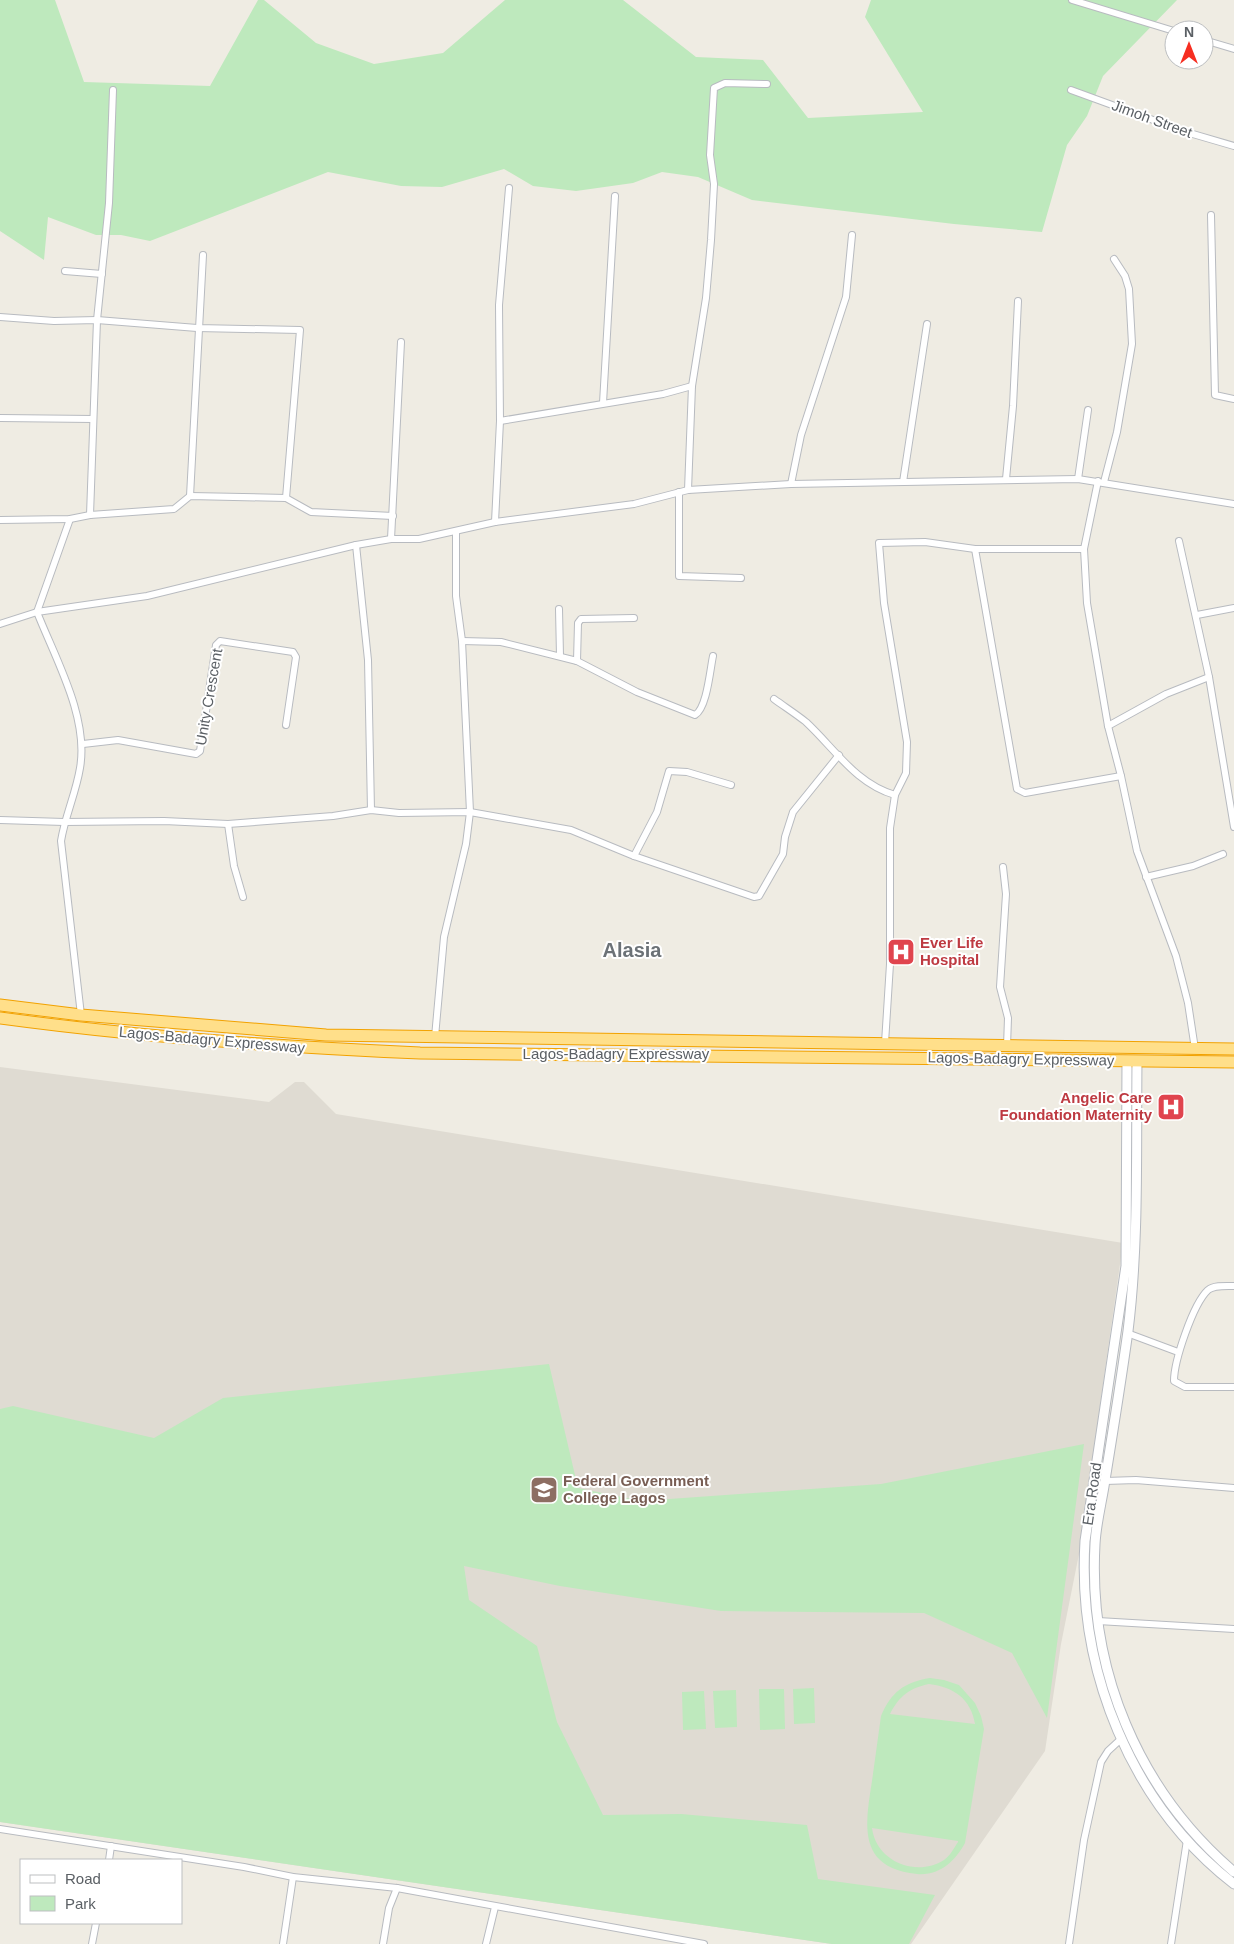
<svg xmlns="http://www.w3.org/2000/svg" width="1234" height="1944" font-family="Arial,sans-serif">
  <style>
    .education { fill: #dfdbd2 }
    .green { fill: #bee9bd; fill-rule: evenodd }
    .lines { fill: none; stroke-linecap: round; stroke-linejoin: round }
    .street-casing { stroke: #b8bbc0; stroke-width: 8 }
    .secondary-casing { stroke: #b6bac0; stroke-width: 11 }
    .highway-casing { stroke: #f2a200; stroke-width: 13 }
    .street { stroke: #fff; stroke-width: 6 }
    .secondary { stroke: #fff; stroke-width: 9 }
    .highway { stroke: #ffdf8a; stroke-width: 11 }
    .labels { text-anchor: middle; stroke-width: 4; stroke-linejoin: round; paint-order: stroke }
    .street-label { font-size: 15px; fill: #5b6065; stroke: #fff }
    .health-label { font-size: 15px; font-weight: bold; fill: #be3a42; stroke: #fff; text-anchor: start }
    .education-label { font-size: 15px; font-weight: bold; fill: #785e54; stroke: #fff; text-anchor: start }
    .district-label { font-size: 20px; font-weight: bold; fill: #6c7277; stroke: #fff }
  </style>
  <rect width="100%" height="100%" fill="#efece3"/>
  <!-- education -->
  <polygon class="education" points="0,1067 269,1102 295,1082 304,1082 336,1114 1123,1243 1079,1554 1061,1644 1045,1751 911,1944 832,1944 0,1822"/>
  <!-- green -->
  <g class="green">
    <polygon points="0,0 55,0 84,82 210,86 258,0 264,0 316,43 374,64 443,53 505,0 623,0 696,57 763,60 808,118 923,112 865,17 871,0 1177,0 1103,76 1087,116 1067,145 1042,232 954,224 752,200 698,177 662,172 633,183 576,191 533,186 504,169 442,187 401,186 328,172 150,241 121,235 96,235 48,217 44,260 0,231"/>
    <polygon points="549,1364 578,1488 641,1501 881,1484 1084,1444 1047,1718 1012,1653 924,1613 721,1611 560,1586 464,1566 469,1600 537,1646 557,1722 603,1815 681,1814 807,1825 818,1879 935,1895 909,1944 832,1944 0,1822 0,1409 13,1406 154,1438 223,1398"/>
    <path d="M930 1678 944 1680 959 1685 975 1703 981 1716 984 1729 965 1843C955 1861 940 1876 917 1874 857 1868 865 1825 872 1781 875 1759 878 1738 881 1716 891 1692 905 1682 930 1678ZM929 1684C954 1687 971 1699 975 1724L890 1714C899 1696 910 1688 929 1684ZM872 1828 958 1841V1842C954 1848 950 1856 944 1860 916 1878 876 1861 872 1828Z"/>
    <polygon points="814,1688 815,1723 794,1724 793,1689"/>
    <polygon points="759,1689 784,1689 785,1729 760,1730"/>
    <polygon points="736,1690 737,1727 715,1728 713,1691"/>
    <polygon points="704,1691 706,1729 683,1730 682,1692"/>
  </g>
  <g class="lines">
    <defs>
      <g id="street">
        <polyline points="1072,0 1174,31"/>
        <polyline points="1204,40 1234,49"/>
        <polyline points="1071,90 1186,132 1234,146"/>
        <polyline points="1211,215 1215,395 1234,399"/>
        <polyline points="65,271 102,274"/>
        <polyline points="0,317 54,321 97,320 197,328 300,330 286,498"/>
        <polyline points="603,403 615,196"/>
        <polyline points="0,418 93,419"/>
        <polyline points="500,421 663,394 692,386"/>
        <polyline points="1006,479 1013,406 1018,301"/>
        <polyline points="1078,479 1088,410"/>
        <polyline points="1098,481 1084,549 1087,603 1108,726 1121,776 1137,851 1176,956 1188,1003 1195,1049"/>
        <polyline points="903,482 927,324"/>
        <polyline points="1104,482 1117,432 1132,344 1129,289 1125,276 1114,259"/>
        <polyline points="791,484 801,435 846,297 852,235"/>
        <polyline points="688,490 692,386 706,298 711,240 714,184 710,155 714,88 725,83 767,84"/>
        <polyline points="679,492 679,576 741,578"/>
        <polyline points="190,496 203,255"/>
        <polyline points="90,515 97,320 109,203 113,90"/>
        <path d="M70 519 37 612C55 658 89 717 80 768 76 793 65 816 61 841L81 1015"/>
        <polyline points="0,520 70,519 90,515 174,509 190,496 286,498 311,512 393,516"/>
        <polyline points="495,522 500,421 499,305 509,188"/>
        <polyline points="391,539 401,342"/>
        <polyline points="1179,541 1209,677 1234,827"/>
        <polyline points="356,545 368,660 371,810"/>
        <polyline points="975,549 1017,789 1025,793 1121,776"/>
        <polyline points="559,609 560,656"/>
        <polyline points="1197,615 1234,608"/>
        <polyline points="0,624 37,612 147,596 356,545 391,539 419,539 495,522 634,504 688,490 791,484 1078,479 1234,504"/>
        <path d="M462 641 501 642 577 661 637 692 695 715C707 708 710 670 713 656"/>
        <polyline points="577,661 578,623 581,619 634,618"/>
        <path d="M774 699C785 707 796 714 806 722 835 749 856 784 895 795"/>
        <polyline points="1108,726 1166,694 1209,677"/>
        <polyline points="83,744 118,740 196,754 200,751 216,645 220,641 293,652 296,657 286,725"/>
        <polyline points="0,820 64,822 164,821 228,824 333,816 371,810 399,813 470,812 571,830 634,856 754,897 759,896 783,854 785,837 793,812 839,755"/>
        <polyline points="228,824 234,866 243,897"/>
        <polyline points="634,856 657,812 669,771 687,772 731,785"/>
        <polyline points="1003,867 1006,894 1000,987 1008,1018 1007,1046"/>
        <polyline points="1146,877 1193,866 1223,854"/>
        <polyline points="435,1037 444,937 466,844 470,812 462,641 456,596 456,531"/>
        <polyline points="885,1043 890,964 890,828 895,795 906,773 907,742 884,603 879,543 925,542 975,549 1084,549"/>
        <path d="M1234 1286C1226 1286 1214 1285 1208 1290 1193 1304 1174 1361 1174 1381L1185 1387H1234"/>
        <polyline points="1127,1333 1178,1352"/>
        <polyline points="1105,1481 1136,1480 1234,1488"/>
        <polyline points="1098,1621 1234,1629"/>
        <polyline points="0,1829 244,1867 293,1877 397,1888 704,1944"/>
        <polyline points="109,1860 111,1846"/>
        <polyline points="92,1944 96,1923"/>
        <polyline points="283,1944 293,1877"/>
        <polyline points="383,1944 389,1908 397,1888"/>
        <polyline points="486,1944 495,1907"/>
        <polyline points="1069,1944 1084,1840 1101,1762 1108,1751 1121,1739"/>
        <polyline points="1171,1944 1187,1840"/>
      </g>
      <g id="secondary">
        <path d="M1127 1061 1126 1266 1085 1541C1077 1670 1131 1804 1234 1884"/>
        <path d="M1137 1061C1136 1151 1139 1242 1128 1331 1121 1381 1113 1431 1105 1480 1102 1501 1096 1523 1095 1544 1088 1670 1138 1790 1234 1872"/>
      </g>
      <g id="highway">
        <polyline points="0,1005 81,1015 326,1035 1234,1049"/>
        <path d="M0 1018C140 1037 279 1047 420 1053L1234 1062"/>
      </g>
    </defs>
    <!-- street casing -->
    <use href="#street" class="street-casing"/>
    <!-- secondary casing -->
    <use href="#secondary" class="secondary-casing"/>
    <!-- highway casing -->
    <use href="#highway" class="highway-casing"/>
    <!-- street -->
    <use href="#street" class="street"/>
    <!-- secondary -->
    <use href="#secondary" class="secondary"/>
    <!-- highway -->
    <use href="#highway" class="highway"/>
  </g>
  <!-- icons -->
  <defs>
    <symbol id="hospital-square" viewBox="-11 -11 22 22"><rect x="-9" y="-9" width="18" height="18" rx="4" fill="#e0444e" stroke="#fff"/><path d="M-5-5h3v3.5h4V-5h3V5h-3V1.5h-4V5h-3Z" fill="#fff"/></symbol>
    <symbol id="school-square" viewBox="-11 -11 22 22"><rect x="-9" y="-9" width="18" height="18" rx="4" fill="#8d6e63" stroke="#fff"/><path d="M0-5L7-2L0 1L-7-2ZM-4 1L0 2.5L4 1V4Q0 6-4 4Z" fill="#fff"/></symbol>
  </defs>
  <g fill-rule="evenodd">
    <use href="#hospital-square" x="885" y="936" width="32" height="32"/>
    <use href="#hospital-square" x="1155" y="1091" width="32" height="32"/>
    <use href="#school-square" x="528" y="1474" width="32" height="32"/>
  </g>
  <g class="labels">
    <!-- street labels -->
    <g class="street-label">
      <text transform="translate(1152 119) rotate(20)" y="5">Jimoh Street</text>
      <text transform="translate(209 697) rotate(-80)" y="5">Unity Crescent</text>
      <text transform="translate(212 1040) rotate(5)" y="5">Lagos-Badagry Expressway</text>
      <text x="616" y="1059">Lagos-Badagry Expressway</text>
      <text transform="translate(1021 1059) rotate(1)" y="5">Lagos-Badagry Expressway</text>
      <text transform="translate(1092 1494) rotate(-82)" y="5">Era Road</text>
    </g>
    <!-- health labels -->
    <g class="health-label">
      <text x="920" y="948">Ever Life<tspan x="920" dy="17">Hospital</tspan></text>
      <text x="1152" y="1103" text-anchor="end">Angelic Care<tspan x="1152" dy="17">Foundation Maternity</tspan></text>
    </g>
    <!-- education labels -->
    <g class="education-label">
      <text x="563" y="1486">Federal Government<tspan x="563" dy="17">College Lagos</tspan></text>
    </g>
    <!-- district labels -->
    <g class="district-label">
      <text x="632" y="957">Alasia</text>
    </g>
  </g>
  <!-- legend -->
  <rect x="20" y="1859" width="162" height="65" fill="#ffffff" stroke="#bdbfc1"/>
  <rect x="30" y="1875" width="25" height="8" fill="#ffffff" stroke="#bdbfc1"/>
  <text x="65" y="1884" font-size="15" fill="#5b6065">Road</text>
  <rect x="30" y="1896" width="25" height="15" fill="#bee9bd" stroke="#bdbfc1"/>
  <text x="65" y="1909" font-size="15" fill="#5b6065">Park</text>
  <!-- north arrow -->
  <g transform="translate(1189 45)"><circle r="24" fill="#ffffff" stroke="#bdbfc1"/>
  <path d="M0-4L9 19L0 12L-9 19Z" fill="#f62e21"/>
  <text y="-8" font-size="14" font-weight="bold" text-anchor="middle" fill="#5b6065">N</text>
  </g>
</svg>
